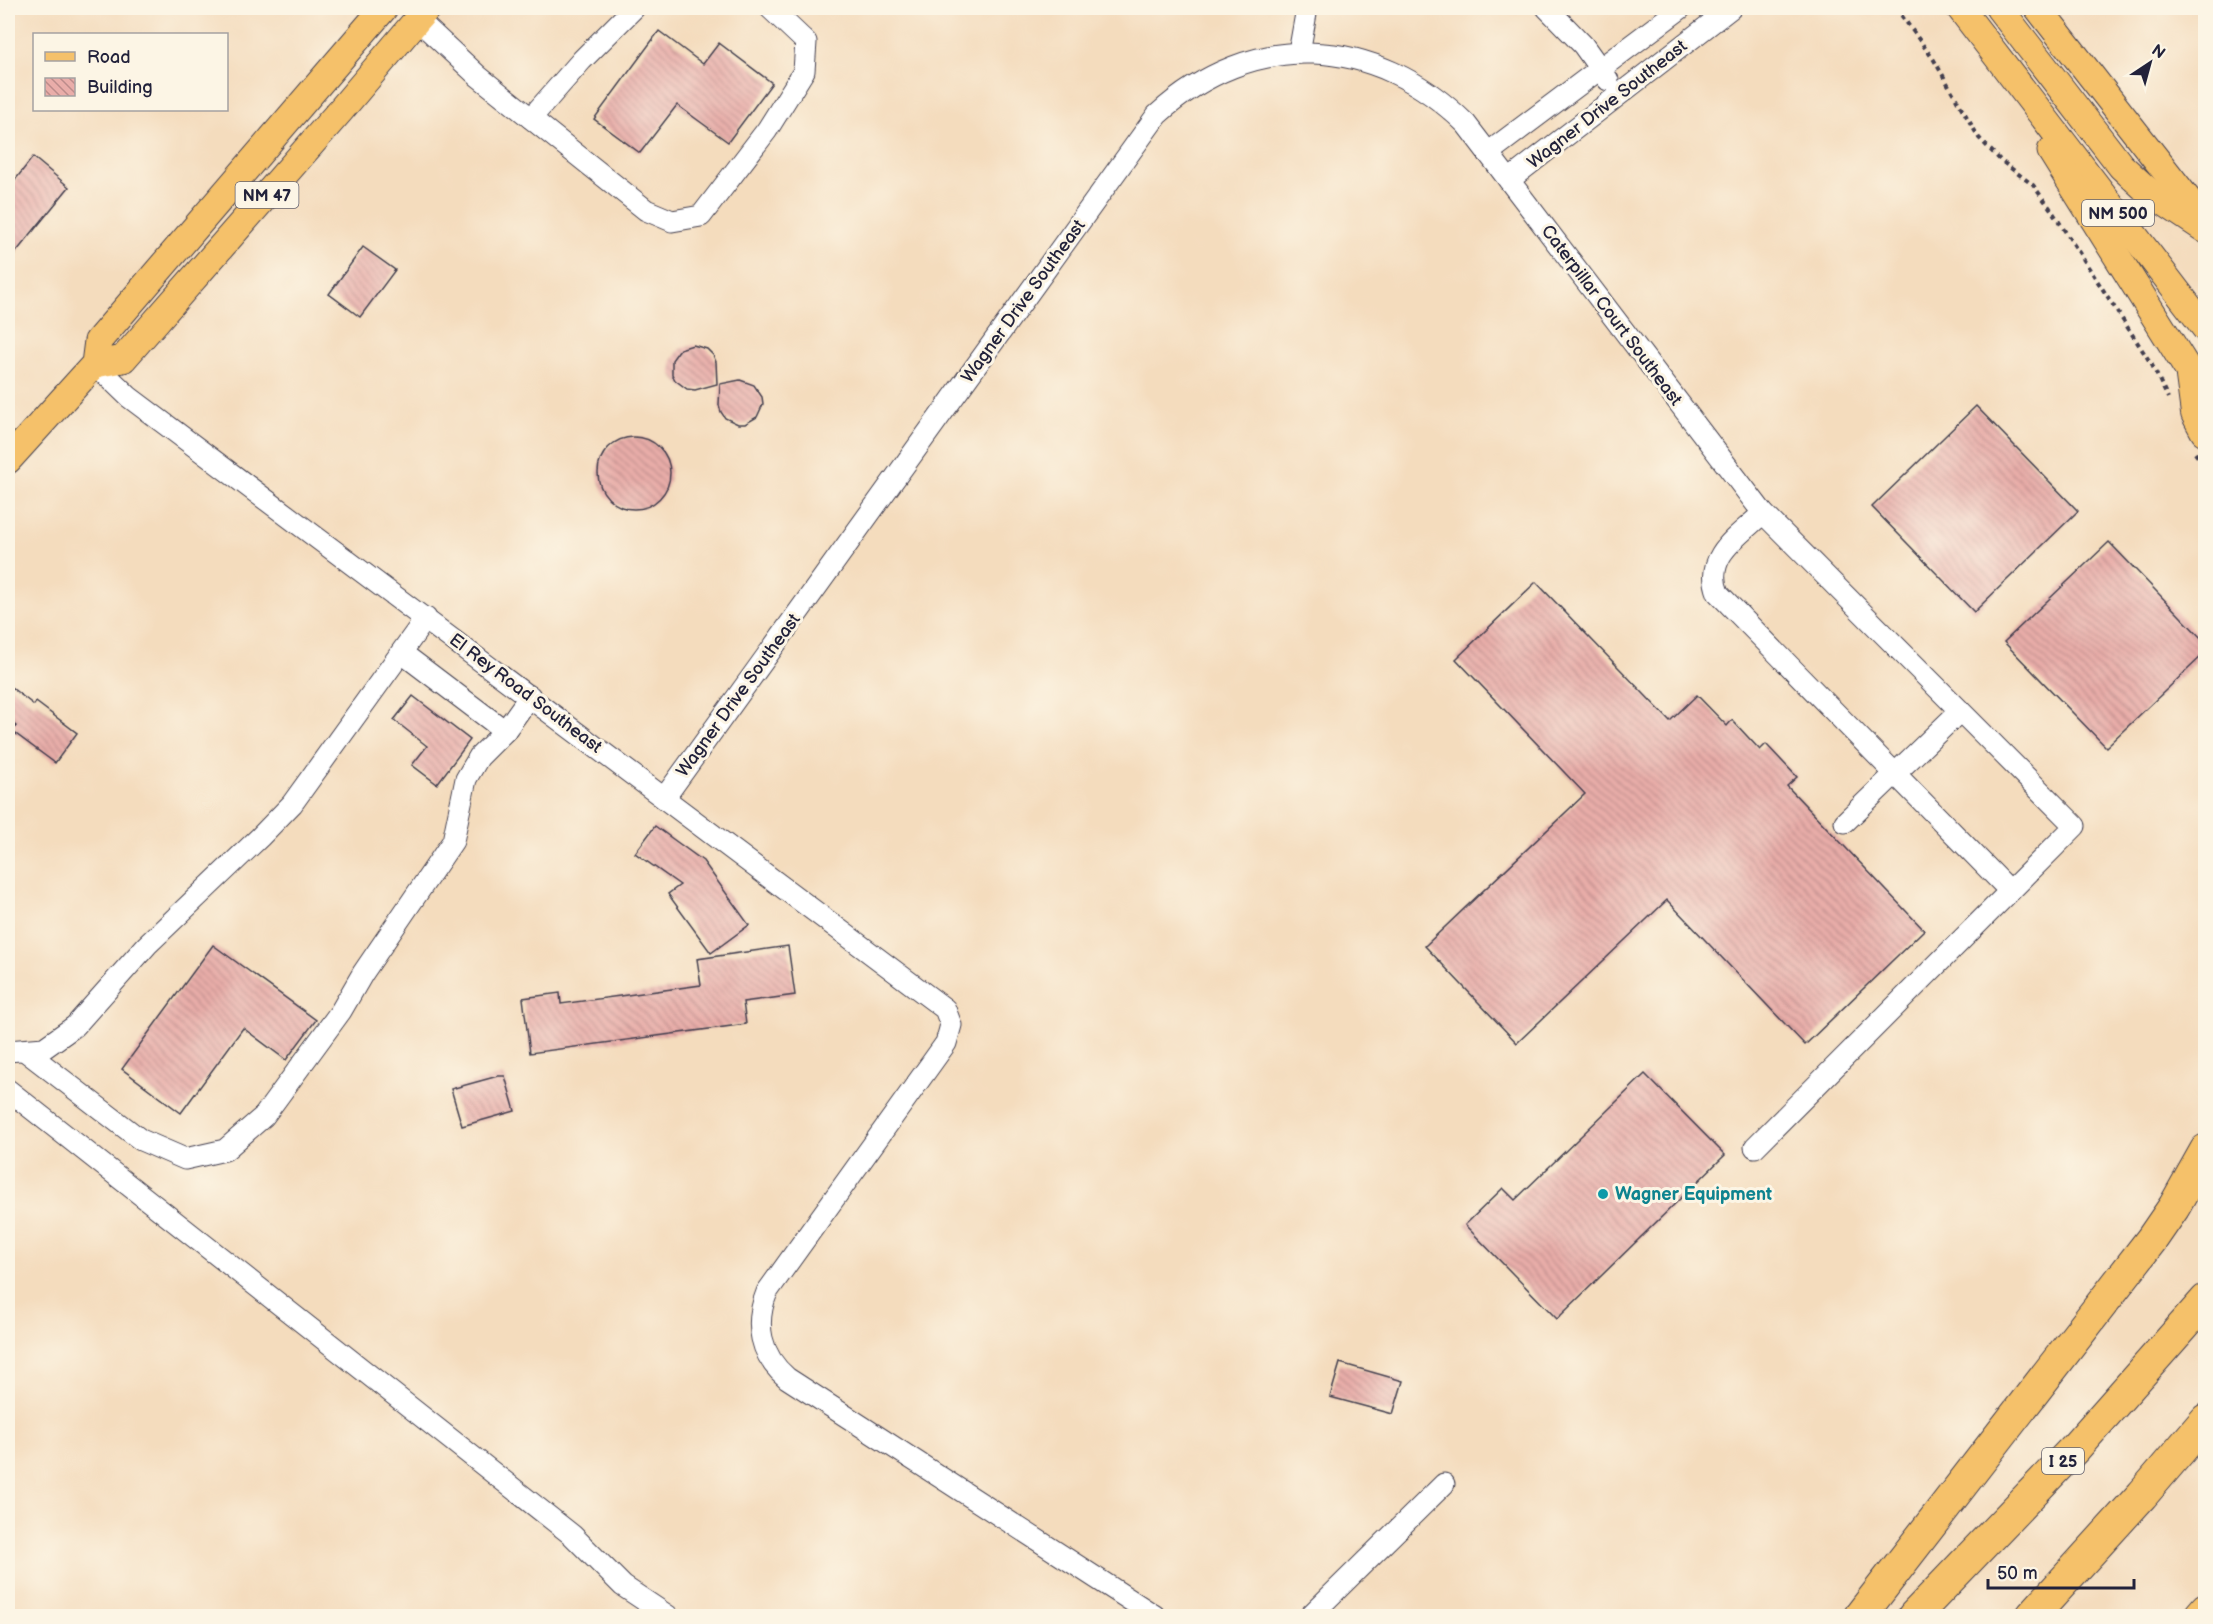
<svg xmlns="http://www.w3.org/2000/svg" width="2213" height="1624" font-family="'Balsamiq Sans',sans-serif">
  <style>
    .building { fill: url(#building-back-hatch) }
    .lines { fill: none; stroke-linecap: round; stroke-linejoin: round }
    .minor-casing { stroke: #423e4e; stroke-width: 23 }
    .major-casing { stroke: #423e4e; stroke-width: 29 }
    .highway-casing { stroke: #423e4e; stroke-width: 34 }
    .path { stroke: #423e4e; stroke-width: 4; stroke-dasharray: 4.5 4.5; stroke-linecap: butt }
    .minor { stroke: #fff; stroke-width: 21 }
    .major { stroke: #f5c16b; stroke-width: 27 }
    .highway { stroke: #f5c16b; stroke-width: 32 }
    .culture-dot { fill: #0f9aa8; stroke: #fcf5e5; stroke-width: 2 }
    .labels { text-anchor: middle; stroke-width: 6; stroke-linejoin: round; paint-order: stroke }
    .shield { fill: #fcf5e5; stroke: #63616e; stroke-width: 1.5 }
    .shield-label { font-size: 16px; font-weight: bold; fill: #22223b }
    .street-label { font-size: 18px; fill: #22223b; stroke: #fcf5e5 }
    .culture-label { font-size: 18px; font-weight: bold; fill: #0d838f; stroke: #fcf5e5; text-anchor: start }
  </style>
  <defs>
    <pattern id="building-back-hatch" width="6" height="6" patternUnits="userSpaceOnUse" patternTransform="scale(1.5)"><rect width="6" height="6" fill="#e9ada9"/><path d="M-1 5l2 2M0 0l6 6M5-1l2 2" fill="none" stroke="#bc8c8b"/></pattern>
  </defs>
  <rect width="100%" height="100%" fill="#fcf5e5"/>
  <filter id="ink" filterUnits="userSpaceOnUse"><feTurbulence type="fractalNoise" baseFrequency=".0167" numOctaves="2"/><feDisplacementMap in="SourceGraphic" scale="12" xChannelSelector="R" yChannelSelector="G"/><feConvolveMatrix kernelMatrix="1 2 1 2 8 2 1 2 1" color-interpolation-filters="sRGB"/></filter>
  <filter id="wash" filterUnits="userSpaceOnUse"><feTurbulence type="fractalNoise" baseFrequency=".008" numOctaves="4" result="noise"/><feDisplacementMap in="SourceGraphic" scale="24" xChannelSelector="R" yChannelSelector="G"/><feGaussianBlur stdDeviation="1.35" result="paint"/><feColorMatrix in="noise" values="0 0 0 0 0 0 0 0 0 0 0 0 0 0 0 0 0 1.4 0 .05"/><feComposite in="paint" operator="in"/></filter>
  <g filter="url(#wash)">
    <rect width="100%" height="100%" fill="#f4dcbd"/>
    <g id="blocks">
      <!-- building -->
      <g class="building">
        <polygon points="659,31 703,64 719,43 772,83 728,142 677,105 640,153 594,119"/>
        <polygon points="33,157 69,187 8,262 8,189"/>
        <polygon points="363,247 395,270 360,317 329,294"/>
        <polygon points="693,345 707,349 713,355 716,362 717,384 695,390 687,389 675,380 672,374 672,360 680,349"/>
        <polygon points="740,380 754,385 762,397 763,404 757,417 745,424 738,424 725,418 721,412 719,405 720,384"/>
        <polygon points="1976,406 2078,511 1974,612 1872,507"/>
        <circle cx="634" cy="473" r="36"/>
        <polygon points="2109,542 2205,642 2205,653 2106,747 2004,642"/>
        <polygon points="1536,582 1670,721 1697,695 1727,726 1732,720 1760,750 1766,744 1797,777 1787,786 1924,930 1805,1045 1667,900 1517,1043 1425,946 1585,794 1456,659"/>
        <polygon points="8,685 34,705 36,702 77,733 55,763 12,731 16,726 8,719"/>
        <polygon points="413,696 470,740 437,784 412,765 427,746 394,720"/>
        <polygon points="655,826 703,861 749,925 711,953 668,894 680,885 635,853"/>
        <polygon points="213,945 316,1020 286,1060 243,1028 181,1113 122,1069"/>
        <polygon points="788,946 795,995 743,1002 746,1024 530,1053 523,998 560,993 561,1004 701,985 697,959"/>
        <polygon points="1645,1074 1725,1155 1557,1319 1465,1225 1503,1188 1515,1200"/>
        <polygon points="498,1076 505,1076 515,1111 462,1126 451,1089"/>
        <polygon points="1340,1363 1403,1381 1393,1414 1330,1397"/>
      </g>
    </g>
  </g>
  <g filter="url(#ink)">
    <use href="#blocks" fill-opacity="0" stroke="#423e4e" stroke-width="1.5"/>
    <g class="lines">
      <defs>
        <g id="minor">
          <polyline points="1547,8 1583,45 1608,80"/>
          <polyline points="417,19 478,76 646,210 672,221 701,216 767,130 804,71 806,42 770,8"/>
          <polyline points="1299,53 1307,8"/>
          <polyline points="531,118 582,60 634,8"/>
          <polyline points="1488,153 1681,8"/>
          <polyline points="1509,180 1731,8"/>
          <path d="M95 364 129 397 945 1009 951 1025 946 1043 767 1292C754 1324 760 1355 787 1378L1155 1616"/>
          <path d="M1763 513C1740 535 1703 556 1718 593L2010 891"/>
          <polyline points="402,653 505,731 530,696"/>
          <path d="M665 797 1157 115C1253 28 1375 34 1466 124L1763 513 2075 826 1755 1147"/>
          <polyline points="1845,822 1960,711"/>
          <polyline points="24,1050 141,1140 185,1159 225,1150 264,1116 341,1011 363,973 453,841 466,779 479,757 505,731"/>
          <polyline points="8,1051 44,1048 75,1026 147,945 260,837 292,804 426,618"/>
          <polyline points="8,1090 572,1535 623,1586 668,1616"/>
          <polyline points="1310,1616 1444,1484"/>
        </g>
        <g id="major">
          <polyline points="1960,8 2206,329"/>
          <polyline points="1999,8 2121,166 2149,192 2206,230"/>
          <polyline points="2038,8 2203,219"/>
          <polyline points="2051,151 2192,376 2205,392"/>
          <polyline points="95,364 123,359 340,111 427,8"/>
          <polyline points="8,460 95,364 98,341 384,8"/>
        </g>
        <g id="highway">
          <polyline points="2192,376 2197,413 2206,430"/>
          <polyline points="1860,1616 2152,1239 2174,1207 2206,1150"/>
          <polyline points="1914,1616 2076,1447 2206,1300"/>
          <polyline points="2032,1616 2142,1495 2206,1420"/>
          <polyline points="2200,1616 2206,1609"/>
        </g>
      </defs>
      <!-- minor casing -->
      <use href="#minor" class="minor-casing"/>
      <!-- major casing -->
      <use href="#major" class="major-casing"/>
      <!-- highway casing -->
      <use href="#highway" class="highway-casing"/>
      <!-- path -->
      <g class="path">
        <polyline points="1896,8 1934,60 1979,138 2000,160 2033,185 2050,208 2152,365 2168,398"/>
        <polyline points="2195,453 2206,468"/>
      </g>
      <!-- minor -->
      <use href="#minor" class="minor"/>
      <!-- major -->
      <use href="#major" class="major"/>
      <!-- highway -->
      <use href="#highway" class="highway"/>
    </g>
  </g>
  <!-- markers -->
  <circle class="culture-dot" cx="1603" cy="1194" r="6"/>
  <g class="labels">
    <!-- shield labels -->
    <g class="shield">
      <rect x="235.5" y="182" width="63" height="26" rx="4.5"/>
      <rect x="2082" y="200" width="72" height="26" rx="4.5"/>
      <rect x="2042" y="1448" width="42" height="26" rx="4.5"/>
    </g>
    <g class="shield-label">
      <text x="267" y="201">NM 47</text>
      <text x="2118" y="219">NM 500</text>
      <text x="2063" y="1467">I 25</text>
    </g>
    <!-- street labels -->
    <g class="street-label">
      <text transform="translate(1607 104) rotate(-38)" y="6">Wagner Drive Southeast</text>
      <text transform="translate(1023 301) rotate(-54)" y="6">Wagner Drive Southeast</text>
      <text transform="translate(1612 315) rotate(53)" y="6">Caterpillar Court Southeast</text>
      <text transform="translate(526 693) rotate(37)" y="6">El Rey Road Southeast</text>
      <text transform="translate(738 695) rotate(-54)" y="6">Wagner Drive Southeast</text>
    </g>
    <!-- culture labels -->
    <g class="culture-label">
      <text x="1615" y="1200">Wagner Equipment</text>
    </g>
  </g>
  <!-- margin -->
  <rect width="2213" height="1624" fill="none" stroke="#fcf5e5" stroke-width="30"/>
  <!-- legend -->
  <rect x="33" y="33" width="195" height="78" fill="#fcf5e5" stroke="#a5a1a1" stroke-width="1.5"/>
  <rect x="45" y="52" width="30" height="9" fill="#f5c16b" stroke="#a5a1a1" stroke-width="1.5"/>
  <text x="87" y="63" font-size="18" fill="#22223b">Road</text>
  <rect x="45" y="78" width="30" height="18" fill="url(#building-back-hatch)" stroke="#a5a1a1" stroke-width="1.5"/>
  <text x="87" y="93" font-size="18" fill="#22223b">Building</text>
  <!-- north arrow -->
  <g transform="translate(2150 63) rotate(36)" stroke="#fcf5e5" stroke-width="4.5" paint-order="stroke">
  <path d="M0-4.5L10 22L0 15L-10 22Z" fill="#22223b"/>
  <text y="-9" font-size="16" font-weight="bold" text-anchor="middle" fill="#22223b">N</text>
  </g>
  <!-- scale -->
  <path d="M1988 1579v9h146v-9" fill="none" stroke="#22223b" stroke-width="3"/>
  <text x="1997" y="1579" font-size="18" fill="#22223b" stroke="#fcf5e5" stroke-width="4.5" paint-order="stroke">50 m</text>
</svg>
